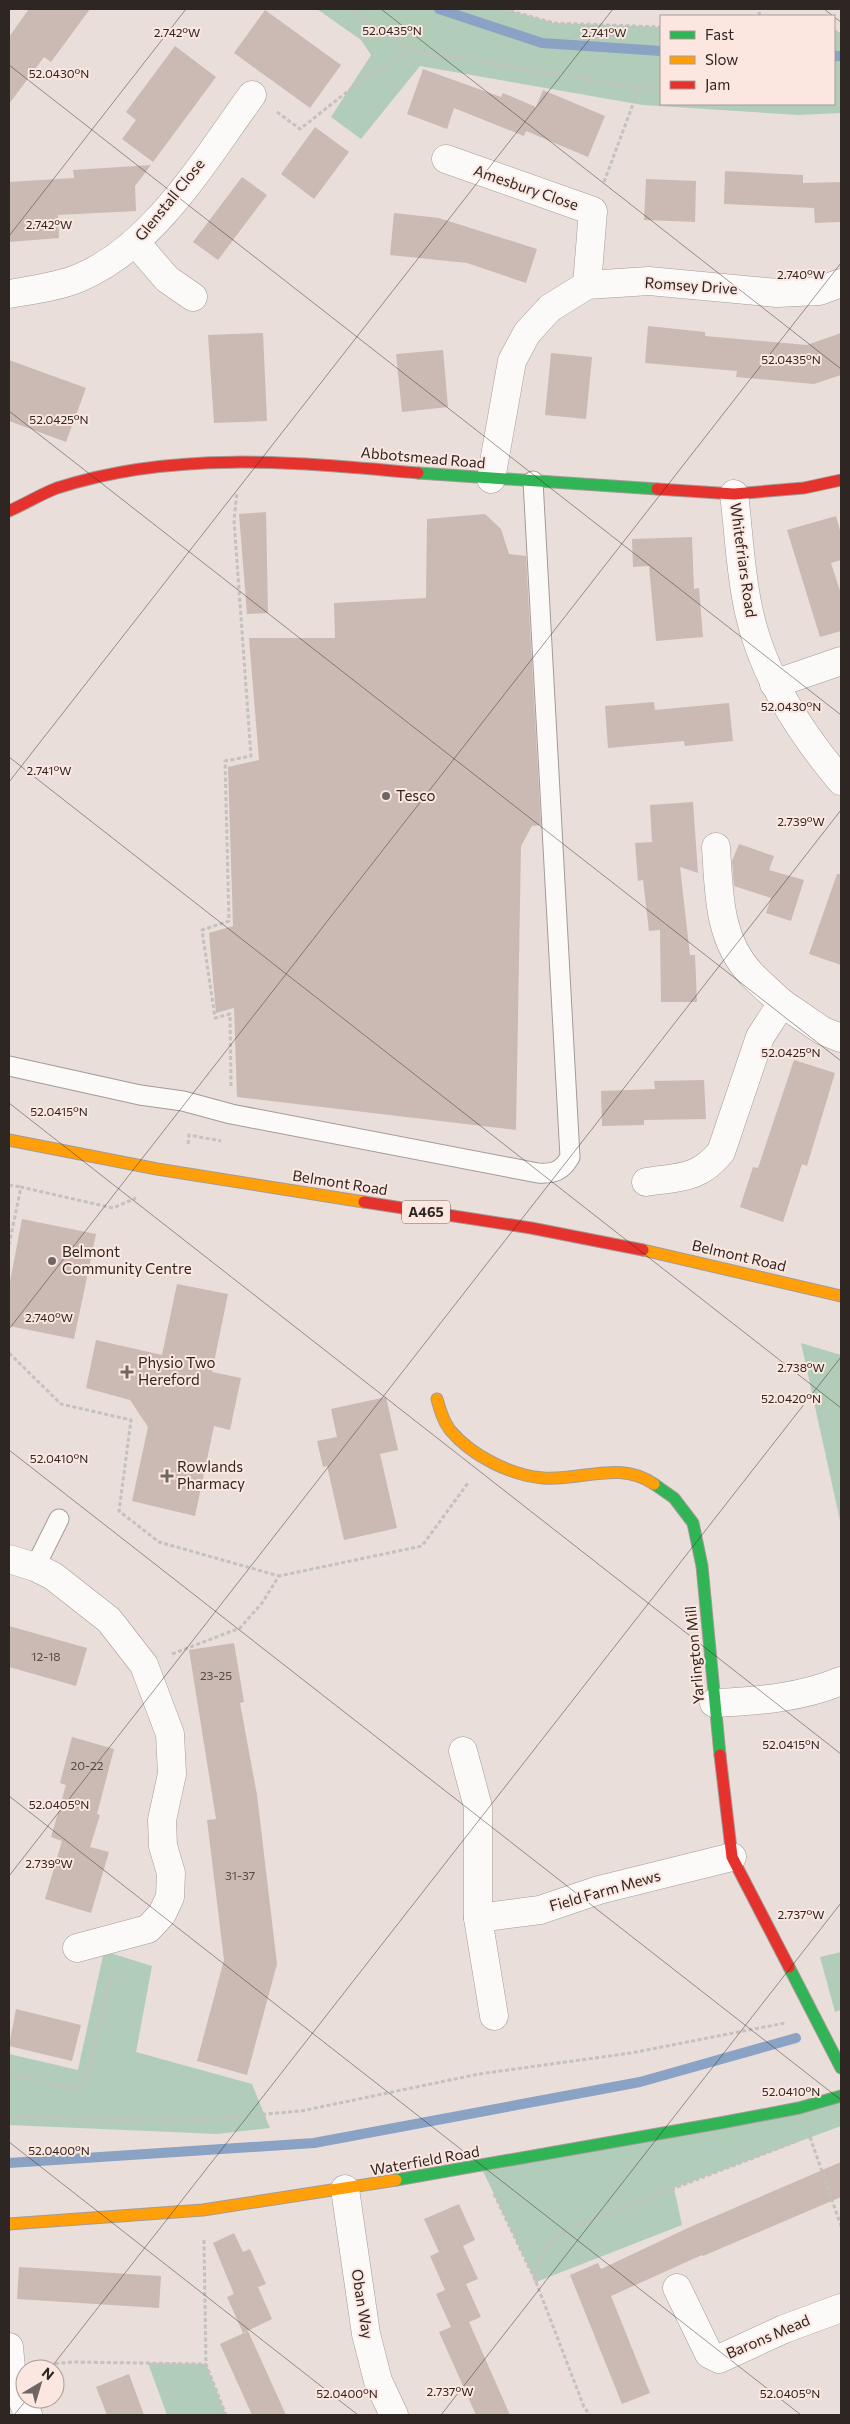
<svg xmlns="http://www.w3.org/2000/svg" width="850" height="2424" font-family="Commissioner,sans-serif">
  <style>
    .green { fill: #b1cdba }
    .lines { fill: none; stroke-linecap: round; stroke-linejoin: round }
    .stream { stroke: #8aa2c3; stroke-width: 10 }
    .building { fill: #cbbab3 }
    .lane-casing { stroke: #a39b98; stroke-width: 21 }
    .street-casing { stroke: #a39b98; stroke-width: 29 }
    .fast-casing { stroke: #a39b98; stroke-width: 13 }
    .slow-casing { stroke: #a39b98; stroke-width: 13 }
    .jam-casing { stroke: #a39b98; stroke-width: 13 }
    .path { stroke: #c4c1be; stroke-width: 3; stroke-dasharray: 4 2.5; stroke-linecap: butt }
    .lane { stroke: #fcfaf9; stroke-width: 19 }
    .street { stroke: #fcfaf9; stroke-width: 28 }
    .fast { stroke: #30b455; stroke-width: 11 }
    .slow { stroke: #ff9f0a; stroke-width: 11 }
    .jam { stroke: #e5322d; stroke-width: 11 }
    .ticks { fill: none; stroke: #2d2623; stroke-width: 1; stroke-opacity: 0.45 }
    .poi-dot { fill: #6f6663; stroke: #fce7e0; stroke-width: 2 }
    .labels { text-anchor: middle; stroke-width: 4; stroke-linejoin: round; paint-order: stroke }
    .number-label { font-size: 12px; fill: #544b47 }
    .shield { fill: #fce7e0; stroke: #6b605c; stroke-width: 1 }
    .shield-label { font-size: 14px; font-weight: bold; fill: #2d2623 }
    .street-label { font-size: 15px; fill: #2d2623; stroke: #fce7e0 }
    .poi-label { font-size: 15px; fill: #2d2623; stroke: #fce7e0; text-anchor: start }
    .ticks-label { font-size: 12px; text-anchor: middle; fill: #2d2623; stroke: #fce7e0; stroke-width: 4; stroke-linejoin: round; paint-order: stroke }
  </style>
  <rect width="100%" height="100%" fill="#e9ded9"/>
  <!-- green -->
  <g class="green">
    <polygon points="317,9 504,9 554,23 661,27 661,104 834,104 834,32 841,32 841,113 798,115 643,105 420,66 361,139 331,117 371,55 361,40"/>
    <polygon points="801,1343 841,1355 841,1525"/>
    <polygon points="104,1951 152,1966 136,2052 252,2084 270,2128 217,2134 9,2125 9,2054 78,2070"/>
    <polygon points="841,1952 841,2010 835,2012 820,1957"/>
    <polygon points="841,2096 841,2126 674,2188 682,2225 536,2282 481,2167"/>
    <polygon points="148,2363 206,2364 226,2415 167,2415"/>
  </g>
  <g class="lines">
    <!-- stream -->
    <g class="stream">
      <polyline points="439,9 542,43 661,51"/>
      <polyline points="834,56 841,56"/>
      <polyline points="9,2163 314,2143 640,2082 796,2038"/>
    </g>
  </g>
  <!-- building -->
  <g class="building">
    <polygon points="29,9 90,9 51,62 44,57 9,104 9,37"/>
    <polygon points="265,10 341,65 310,108 234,53"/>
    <polygon points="175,46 216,77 153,162 122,139 136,120 126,112"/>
    <polygon points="423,69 501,97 503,93 536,107 543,90 605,116 588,157 526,131 524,136 454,108 447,129 407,114"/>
    <polygon points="315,127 349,152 314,199 281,174"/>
    <polygon points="151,165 135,186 136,211 58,215 59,238 9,242 9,182 74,178 73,170"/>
    <polygon points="725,171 803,175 803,183 841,182 841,222 815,223 814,208 724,204"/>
    <polygon points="242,177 267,195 218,260 193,242"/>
    <polygon points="646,179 696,181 695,222 644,220"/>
    <polygon points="394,213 439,218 537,249 526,283 467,263 390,255"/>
    <polygon points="648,326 705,332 705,336 807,345 841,333 841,375 814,384 736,377 737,371 645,363"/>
    <polygon points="263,333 267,421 214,423 208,335"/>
    <polygon points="443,350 448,407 402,412 396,354"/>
    <polygon points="551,353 592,357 586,419 545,415"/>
    <polygon points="9,360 86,388 66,442 9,421"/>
    <polygon points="266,512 268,613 247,614 239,514"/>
    <polygon points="485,514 501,529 509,554 526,556 541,825 532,826 521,846 516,1130 237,1097 234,1008 216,1013 209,933 233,926 228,767 259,760 249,638 335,638 334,603 426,598 427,519"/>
    <polygon points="836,516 841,534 841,560 831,563 841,594 841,631 820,637 787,530"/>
    <polygon points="692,537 694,589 699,588 703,637 656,641 649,566 633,567 632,539"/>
    <polygon points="654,702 655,710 729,703 733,741 685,746 684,741 608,748 605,706"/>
    <polygon points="693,802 698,873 680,867 690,955 695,955 697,1002 661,1002 660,930 649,931 643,880 638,881 635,843 652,842 650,805"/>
    <polygon points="739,844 774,856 769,870 804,880 791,921 766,913 771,898 734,886 732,861"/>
    <polygon points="837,874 841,874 841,965 809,954"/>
    <polygon points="794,1060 835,1073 807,1166 802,1164 783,1222 740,1207 753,1167 758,1168"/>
    <polygon points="704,1080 706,1119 644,1120 644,1125 602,1126 601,1091 655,1089 654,1081"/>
    <polygon points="22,1219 96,1234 74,1339 9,1326 9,1287"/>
    <polygon points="177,1284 228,1294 212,1372 241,1378 230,1430 214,1426 195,1516 132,1501 148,1427 130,1400 86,1388 96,1340 162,1355"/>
    <polygon points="386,1397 398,1450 380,1454 397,1528 344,1540 327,1466 323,1467 317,1441 337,1437 331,1409"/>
    <polygon points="9,1626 87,1648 76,1686 9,1667"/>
    <polygon points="234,1643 244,1702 240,1703 257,1795 277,1964 247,2075 197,2061 224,1960 207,1820 216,1819 189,1650"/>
    <polygon points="72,1737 114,1749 97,1814 100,1815 90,1847 109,1852 91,1913 45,1899 62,1841 51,1837 66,1785 60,1783"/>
    <polygon points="16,2009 81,2025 72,2061 9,2046"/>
    <polygon points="841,2162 841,2197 703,2256 702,2255 611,2296 650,2393 622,2404 570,2275 598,2263 601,2269 690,2227"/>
    <polygon points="459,2204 475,2240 463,2246 478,2279 466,2284 481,2317 469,2322 510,2415 476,2415 439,2332 451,2327 436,2294 445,2290 430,2256 439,2252 424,2219"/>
    <polygon points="234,2233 243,2252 250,2249 266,2284 258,2287 272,2319 243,2333 227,2297 234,2294 213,2243"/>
    <polygon points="19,2267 161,2276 159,2308 17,2299"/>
    <polygon points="248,2331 286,2415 252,2415 220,2344"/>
    <polygon points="129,2374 144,2415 107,2415 96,2387"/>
  </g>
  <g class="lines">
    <defs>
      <g id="lane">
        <path d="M9 1066 140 1095 183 1101 231 1114 538 1173C554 1174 562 1171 570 1157L533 481"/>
        <polyline points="35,1567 59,1519"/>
      </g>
      <g id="street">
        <polyline points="446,159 593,211 587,285"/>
        <polyline points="136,243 167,279 193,297"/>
        <path d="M9 294C32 290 57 287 79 278 155 246 205 159 252 95"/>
        <polyline points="491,479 512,361 527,333 550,308 587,285 649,281 777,293 819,291 841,283"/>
        <path d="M734 494C739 533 740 573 749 612 763 676 800 732 841 781"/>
        <polyline points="774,684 841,661"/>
        <path d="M716 847C719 892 718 939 751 974 761 984 771 993 782 1003"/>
        <path d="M646 1182C679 1177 698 1180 721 1152L760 1037 782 1003 823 1031 841 1038"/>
        <polyline points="9,1559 35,1567 53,1576 109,1620 144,1665 170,1734 172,1774 162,1820 163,1846 171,1873 170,1897 162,1914 148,1929 77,1948"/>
        <path d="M714 1703C758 1701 800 1698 841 1681"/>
        <polyline points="463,1751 478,1807 478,1918 494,2016"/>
        <polyline points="478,1918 540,1910 599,1890 732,1857"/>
        <polyline points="345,2189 366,2334 378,2381 394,2415"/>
        <polyline points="677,2288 709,2354 719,2359 784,2329 841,2308"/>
        <polyline points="9,2347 11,2368 28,2415"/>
      </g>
      <g id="fast">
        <polyline points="418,473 657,489"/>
        <polyline points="654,1484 674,1498 693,1523 702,1566 720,1755"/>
        <polyline points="789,1967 841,2068"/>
        <polyline points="396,2180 720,2123 799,2108 841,2096"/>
      </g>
      <g id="slow">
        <polyline points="9,1140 157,1169 364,1202"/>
        <polyline points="643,1250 841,1296"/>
        <path d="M437 1399C440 1410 443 1421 450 1430 472 1456 510 1475 543 1478 582 1481 619 1460 654 1484"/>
        <polyline points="9,2224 203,2210 396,2180"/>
      </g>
      <g id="jam">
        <polyline points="657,489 734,494 804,488 841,480"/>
        <path d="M9 511C25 504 41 494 57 488 173 450 298 462 418 473"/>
        <polyline points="364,1202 531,1228 643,1250"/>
        <polyline points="720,1755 732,1857 789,1967"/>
      </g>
    </defs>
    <!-- lane casing -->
    <use href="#lane" class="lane-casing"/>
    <!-- street casing -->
    <use href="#street" class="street-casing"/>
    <!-- fast casing -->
    <use href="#fast" class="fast-casing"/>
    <!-- slow casing -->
    <use href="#slow" class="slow-casing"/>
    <!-- jam casing -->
    <use href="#jam" class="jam-casing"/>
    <!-- path -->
    <g class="path">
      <polyline points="349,9 410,50 639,88 661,89"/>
      <polyline points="504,9 554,23 661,27"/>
      <polyline points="759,16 760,9"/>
      <polyline points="834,32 841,32"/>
      <polyline points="834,94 841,94"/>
      <polyline points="277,112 300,129 352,88 410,50"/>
      <polyline points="604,182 639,88"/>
      <polyline points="231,1086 230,1014 215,1018 202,930 229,921 225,761 251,756 234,520 237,492"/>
      <polyline points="188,1144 189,1135 221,1141"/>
      <polyline points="9,1185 21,1187"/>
      <polyline points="9,1245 21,1187 113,1208 136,1198"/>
      <polyline points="9,1353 61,1404 131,1420 119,1511 159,1542 279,1576"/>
      <polyline points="172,1654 240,1628 262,1603 279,1576 422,1546 468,1483"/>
      <polyline points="827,1973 841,1969"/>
      <polyline points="9,2074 75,2089 88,2074 112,1970"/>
      <polyline points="9,2117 183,2121 301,2111 479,2074 631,2053 785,2023"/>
      <polyline points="810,2137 841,2226"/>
      <polyline points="494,2194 536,2282 584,2407 590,2415"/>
      <polyline points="204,2240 206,2364 226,2415"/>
      <path d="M536 2282C539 2253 544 2245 568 2229L795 2142"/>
      <polyline points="42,2365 72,2362 206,2364"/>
    </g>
    <!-- lane -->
    <use href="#lane" class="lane"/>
    <!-- street -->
    <use href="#street" class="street"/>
    <!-- fast -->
    <use href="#fast" class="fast"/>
    <!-- slow -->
    <use href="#slow" class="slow"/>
    <!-- jam -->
    <use href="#jam" class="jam"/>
  </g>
  <!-- ticks -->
  <path class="ticks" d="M381 9 841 369M824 9 833 16M834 17 841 22M9 65 841 715M9 236 186 9M9 411 841 1061M9 757 841 1408M9 782 613 9M9 1103 841 1754M9 1329 841 263M9 1450 841 2100M9 1796 801 2415M9 1876 841 810M9 2142 358 2415M50 2369 841 1357M14 2415 27 2399M441 2415 841 1903"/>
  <!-- markers -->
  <g class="poi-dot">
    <circle cx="386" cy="796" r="5"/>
    <circle cx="52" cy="1261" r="5"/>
    <path d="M124.5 1364.5h5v5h5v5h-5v5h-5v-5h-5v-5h5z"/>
    <path d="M164.5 1468.5h5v5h5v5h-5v5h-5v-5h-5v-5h5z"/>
  </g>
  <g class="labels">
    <!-- number labels -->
    <g class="number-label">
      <text x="46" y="1661">12-18</text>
      <text x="216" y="1680">23-25</text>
      <text x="87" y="1770">20-22</text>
      <text x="240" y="1880">31-37</text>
    </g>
    <!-- shield labels -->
    <rect class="shield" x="402" y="1200.5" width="48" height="23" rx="4"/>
    <g class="shield-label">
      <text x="426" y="1217">A465</text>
    </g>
    <!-- street labels -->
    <g class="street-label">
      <text transform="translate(526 188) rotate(19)" y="5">Amesbury Close</text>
      <text transform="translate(170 200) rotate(-51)" y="5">Glenstall Close</text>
      <text transform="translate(691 286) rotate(4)" y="5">Romsey Drive</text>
      <text transform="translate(423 458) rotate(5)" y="5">Abbotsmead Road</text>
      <text transform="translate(743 560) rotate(82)" y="5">Whitefriars Road</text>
      <text transform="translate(340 1183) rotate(9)" y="5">Belmont Road</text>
      <text transform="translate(739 1256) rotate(13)" y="5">Belmont Road</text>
      <text transform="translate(695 1655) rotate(-95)" y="5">Yarlington Mill</text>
      <text transform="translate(605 1891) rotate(-16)" y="5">Field Farm Mews</text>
      <text transform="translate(425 2161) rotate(-10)" y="5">Waterfield Road</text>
      <text transform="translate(362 2304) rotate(81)" y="5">Oban Way</text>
      <text transform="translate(768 2337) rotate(-23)" y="5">Barons Mead</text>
    </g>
    <!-- poi labels -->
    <g class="poi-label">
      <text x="396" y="801">Tesco</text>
      <text x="62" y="1257">Belmont<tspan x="62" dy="17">Community Centre</tspan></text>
      <text x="138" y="1368">Physio Two<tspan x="138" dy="17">Hereford</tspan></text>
      <text x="177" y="1472">Rowlands<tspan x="177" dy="17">Pharmacy</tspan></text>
    </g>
  </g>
  <g class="ticks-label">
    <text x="392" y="35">52.0435°N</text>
    <text x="177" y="37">2.742°W</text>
    <text x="604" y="37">2.741°W</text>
    <text x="59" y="78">52.0430°N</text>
    <text x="49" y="229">2.742°W</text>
    <text x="801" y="279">2.740°W</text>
    <text x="791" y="364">52.0435°N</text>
    <text x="59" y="424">52.0425°N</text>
    <text x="791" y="711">52.0430°N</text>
    <text x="49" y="775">2.741°W</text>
    <text x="801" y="826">2.739°W</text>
    <text x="791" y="1057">52.0425°N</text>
    <text x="59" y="1116">52.0415°N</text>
    <text x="49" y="1322">2.740°W</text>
    <text x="801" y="1372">2.738°W</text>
    <text x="791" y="1403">52.0420°N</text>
    <text x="59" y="1463">52.0410°N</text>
    <text x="791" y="1749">52.0415°N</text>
    <text x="59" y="1809">52.0405°N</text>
    <text x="49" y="1868">2.739°W</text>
    <text x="801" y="1919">2.737°W</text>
    <text x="791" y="2096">52.0410°N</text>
    <text x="59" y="2155">52.0400°N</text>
    <text x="450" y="2396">2.737°W</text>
    <text x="347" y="2398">52.0400°N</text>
    <text x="790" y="2398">52.0405°N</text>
  </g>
  <!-- border -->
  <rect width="850" height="2424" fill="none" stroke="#2d2623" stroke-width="20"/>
  <!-- legend -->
  <rect x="660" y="15" width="175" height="90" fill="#fce7e0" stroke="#a99a94"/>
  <rect x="670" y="31" width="25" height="8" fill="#30b455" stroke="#a99a94"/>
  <text x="705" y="40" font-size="15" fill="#2d2623">Fast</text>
  <rect x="670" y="56" width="25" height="8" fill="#ff9f0a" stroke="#a99a94"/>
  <text x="705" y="65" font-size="15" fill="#2d2623">Slow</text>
  <rect x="670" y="81" width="25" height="8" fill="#e5322d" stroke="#a99a94"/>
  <text x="705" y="90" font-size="15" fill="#2d2623">Jam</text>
  <!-- north arrow -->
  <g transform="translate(40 2384) rotate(38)"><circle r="24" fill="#fce7e0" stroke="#a99a94"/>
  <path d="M0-4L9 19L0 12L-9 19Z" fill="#6f6663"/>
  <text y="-8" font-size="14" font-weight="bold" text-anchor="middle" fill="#2d2623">N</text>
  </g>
</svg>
